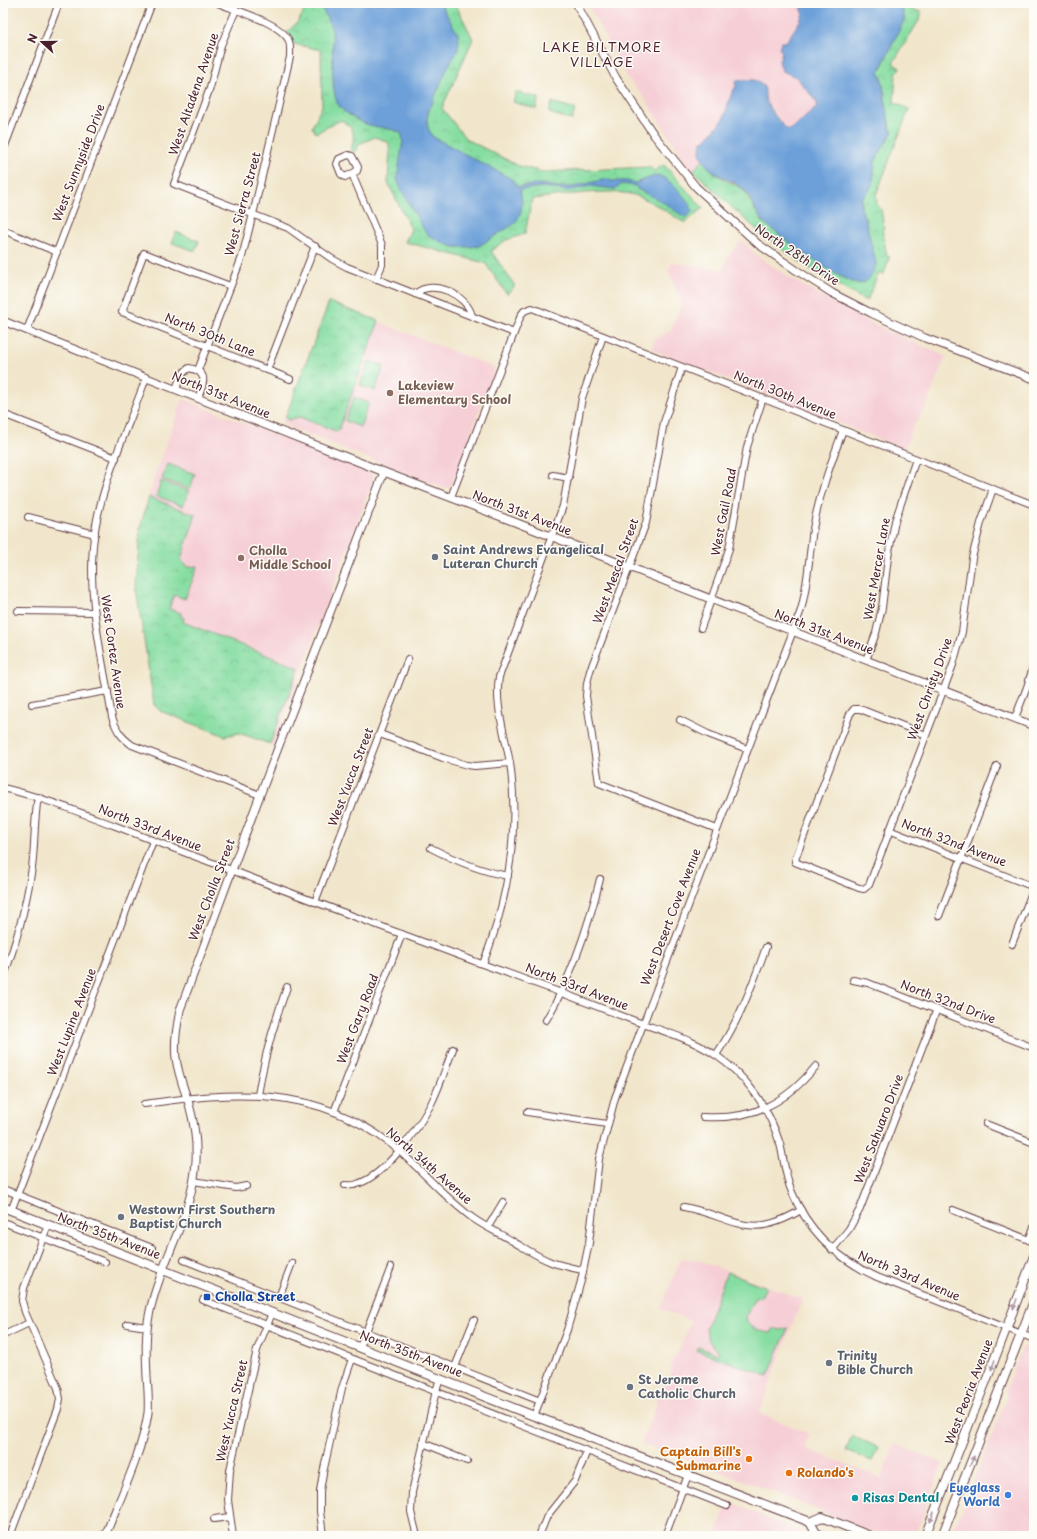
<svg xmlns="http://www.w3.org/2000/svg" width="1037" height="1539" font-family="'Playpen Sans',sans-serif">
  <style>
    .built { fill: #f6cfd6 }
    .grass { fill: #85dda1; stroke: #687e66 }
    .park { fill: url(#park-crowns); stroke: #687e66 }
    .water { fill: #6da0d9; stroke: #5c6082 }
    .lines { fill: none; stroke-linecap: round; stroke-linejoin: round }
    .minor-casing { stroke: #633d43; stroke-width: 8 }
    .tertiary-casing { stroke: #633d43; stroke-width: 9 }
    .secondary-casing { stroke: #633d43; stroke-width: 10 }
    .minor { stroke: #fff; stroke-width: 6 }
    .tertiary { stroke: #fff; stroke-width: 7 }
    .secondary { stroke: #fff; stroke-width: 8 }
    .oneway { fill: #ae9aa0 }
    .education-dot { fill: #8d6e63; stroke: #fdfcf7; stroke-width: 1.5 }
    .worship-dot { fill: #6b7280; stroke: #fdfcf7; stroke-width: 1.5 }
    .transit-dot { fill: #1a4fb4; stroke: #fdfcf7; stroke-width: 1.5 }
    .food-dot { fill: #e8710a; stroke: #fdfcf7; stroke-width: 1.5 }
    .shop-dot { fill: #3f7fe0; stroke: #fdfcf7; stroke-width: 1.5 }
    .culture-dot { fill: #0f9aa8; stroke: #fdfcf7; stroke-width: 1.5 }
    .labels { text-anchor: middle; stroke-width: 3; stroke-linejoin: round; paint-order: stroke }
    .street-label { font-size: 12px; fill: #4a1f2b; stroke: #fdfcf7 }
    .education-label { font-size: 12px; font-weight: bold; fill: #785e54; stroke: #fdfcf7; text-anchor: start }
    .worship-label { font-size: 12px; font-weight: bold; fill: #5b616d; stroke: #fdfcf7; text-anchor: start }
    .transit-label { font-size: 12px; font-weight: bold; fill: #164399; stroke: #fdfcf7; text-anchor: start }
    .food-label { font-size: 12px; font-weight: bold; fill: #c56008; stroke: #fdfcf7; text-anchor: end }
    .shop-label { font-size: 12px; font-weight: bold; fill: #366cbe; stroke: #fdfcf7; text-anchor: end }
    .culture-label { font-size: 12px; font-weight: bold; fill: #0d838f; stroke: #fdfcf7; text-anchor: start }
    .neighbourhood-label { font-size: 13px; letter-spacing: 1px; fill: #4a1f2b; stroke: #fdfcf7 }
  </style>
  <defs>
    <pattern id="park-crowns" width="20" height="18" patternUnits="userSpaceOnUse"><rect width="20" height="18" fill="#85dda1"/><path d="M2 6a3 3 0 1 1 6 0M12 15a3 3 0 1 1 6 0" fill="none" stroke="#74bd8b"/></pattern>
  </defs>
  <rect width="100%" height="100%" fill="#fdfcf7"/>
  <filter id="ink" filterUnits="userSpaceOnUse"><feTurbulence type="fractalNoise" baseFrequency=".025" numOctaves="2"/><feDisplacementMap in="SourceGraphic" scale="8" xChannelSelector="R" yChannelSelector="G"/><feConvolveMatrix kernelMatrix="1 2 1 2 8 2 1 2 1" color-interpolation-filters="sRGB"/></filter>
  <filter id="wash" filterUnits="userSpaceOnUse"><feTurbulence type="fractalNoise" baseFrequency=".012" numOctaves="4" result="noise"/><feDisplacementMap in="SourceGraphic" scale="16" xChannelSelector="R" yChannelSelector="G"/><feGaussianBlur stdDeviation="0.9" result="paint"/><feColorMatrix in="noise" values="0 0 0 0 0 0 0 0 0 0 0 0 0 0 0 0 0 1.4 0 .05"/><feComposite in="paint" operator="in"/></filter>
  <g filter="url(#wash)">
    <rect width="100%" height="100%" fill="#f1e6cb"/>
    <!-- built -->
    <g class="built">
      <polygon points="587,3 800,3 803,13 800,21 785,42 781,42 779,48 782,52 779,61 782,71 796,77 817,102 817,107 794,127 789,130 776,116 766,100 764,87 759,83 753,80 735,83 736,86 731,95 723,120 700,145 700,153 703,160 693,170 680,153 645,99 627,77"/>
      <polygon points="741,241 763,260 801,285 868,322 946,356 924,411 922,411 918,421 916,421 904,449 651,349 655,339 670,331 682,303 668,270 672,262 723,270 727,258"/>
      <polygon points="329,302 495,368 452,484 448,488 444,488 282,424"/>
      <polygon points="183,399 371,473 374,478 273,745 239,733 225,736 160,711 154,705 136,588 140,528 157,468"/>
      <polygon points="681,1258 701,1261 802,1299 759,1413 810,1434 805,1448 881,1478 895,1444 943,1463 915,1536 884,1536 735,1477 641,1443 656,1406 656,1390 663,1389 664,1380 670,1379 672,1362 675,1355 677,1355 691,1321 661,1309"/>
      <polygon points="1030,1344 1034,1346 1034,1536 949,1536 962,1511 1007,1397 1005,1392 1022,1348 1025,1345"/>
      <polygon points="728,1501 809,1536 715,1536"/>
    </g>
    <!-- grass -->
    <g class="grass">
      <polygon points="516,92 539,98 536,109 513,102"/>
      <polygon points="552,102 575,109 572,120 549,113"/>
      <polygon points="176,232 199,241 195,251 172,243"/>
      <polygon points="369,361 384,366 375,391 360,385"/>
      <polygon points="354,397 369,403 360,427 345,421"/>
      <polygon points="168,464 195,474 190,489 162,479"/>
      <polygon points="161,481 189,491 183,506 156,496"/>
      <path d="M727 1272 766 1287 760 1298 757 1297C754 1302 749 1308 747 1314 743 1328 761 1332 771 1333L774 1328 780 1330 788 1328 768 1376 696 1350 698 1347 717 1354 719 1352 709 1341 706 1329Z"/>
      <polygon points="852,1436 878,1447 872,1461 846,1451"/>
    </g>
    <!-- park -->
    <g class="park">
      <path d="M305 3H455L473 39 442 108 466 139 519 166 542 172 650 167 654 171 664 165 703 208 685 223C670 214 654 202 637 196 613 187 559 196 532 199L525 234 506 240 491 251 515 286 507 294 485 263 405 242 411 229 388 183 390 148 388 142 375 137 359 144 356 152 351 150C355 136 355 127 341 120L316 133 312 127 322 106 321 50 294 44 287 32 297 23 307 7Z"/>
      <path d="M900 3H910L911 9 921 12V17L893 63 900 68 896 74 894 102 909 109 876 195 877 204 881 209 884 228 882 229 887 256H889V258L884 274H878L867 301C840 287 815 273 790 255 755 231 724 200 693 170L703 160 711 170 722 178 743 189 762 221 807 255 844 279 866 222 861 208V199L869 191 872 183 875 161 893 131 890 129 882 80 879 72 904 20V16Z"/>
      <polygon points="329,302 379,321 338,432 299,417 288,420 285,418"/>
      <polygon points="149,497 196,515 184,550 181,560 188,567 198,566 185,599 174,595 169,609 181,613 181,617 184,618 183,622 299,668 270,744 239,733 225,736 160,711 154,705 136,588 140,528"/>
    </g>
    <!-- water -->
    <g class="water">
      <path d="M320 3H440L459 36 458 50 448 67 429 110 427 119 428 128 433 137 508 177 514 181 518 187 540 184 558 187H573L606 179 612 181H627L635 183 658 175C670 179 687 198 692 209V212L686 217 683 216 663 202 637 189 636 186 622 184 614 189 591 186 568 191 543 187 520 190C523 202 523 214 514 224L479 246 467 247H455L445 244 428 235 424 230 402 191 397 179 403 140 401 133C390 127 375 128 363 123 356 119 345 113 340 107 329 95 334 49 332 31 330 21 323 13 320 3Z"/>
      <path d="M800 3H900L904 16V20L879 72 882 80 890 129 893 131 875 161 873 183 869 191 861 199V208L866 222 876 263C875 270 870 280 863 283 848 289 775 233 763 221 754 212 752 196 742 188 728 177 714 177 703 160 699 153 699 147 703 140L704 141 723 120 731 95 736 86 735 82C743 79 758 77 764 87 766 91 764 96 766 100 768 108 782 126 789 130L794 127 817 107V102L796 77 782 71 779 61 782 52 779 48 781 42H786L800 21 803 13Z"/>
    </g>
  </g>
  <g filter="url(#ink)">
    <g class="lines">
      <defs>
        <g id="minor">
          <polyline points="236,10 221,45 210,88 174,184 288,228 332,259 347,267 514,333"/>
          <polyline points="3,151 59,3"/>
          <polygon points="348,155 352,156 358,167 357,171 345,177 341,174 337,164 339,159"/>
          <polyline points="352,174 382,245 382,265 376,279"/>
          <polyline points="3,230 57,252"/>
          <polyline points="230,286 144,253 122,312 290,379"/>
          <path d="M415 294C433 278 467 295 472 316"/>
          <polyline points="27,330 152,3"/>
          <polyline points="682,367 664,422 646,523 590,671 587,683 586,696 599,783 717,829"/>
          <path d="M198 370 242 257 255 206 290 57C290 51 291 44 288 39 278 22 237 11 218 3"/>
          <polyline points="267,370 315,246"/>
          <path d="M146 378C127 431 98 489 93 546 88 604 103 660 112 717 117 731 120 736 132 745L260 795"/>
          <path d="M176 389C179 381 181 373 189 368 209 372 204 383 198 398"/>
          <polyline points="3,414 116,458"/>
          <polyline points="553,475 569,478"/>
          <polyline points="451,497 521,315 524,311 532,308 1034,505"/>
          <polyline points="28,517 95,534"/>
          <polyline points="18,611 94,612"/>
          <polyline points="701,628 729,549 747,447 763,398"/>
          <polyline points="866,660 876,633 882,608 888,557 895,521 916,459"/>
          <polyline points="32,704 108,691"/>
          <polyline points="1015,718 1027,687 1034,664"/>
          <polyline points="680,720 708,734 747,749"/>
          <polyline points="380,734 443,758 467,765 475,766 510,763"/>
          <polyline points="926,735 860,709 854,709 850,714 796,857 795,862 859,888 864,889 869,885 953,665 962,632 972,558 981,523 993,489"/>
          <path d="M3 788C41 797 76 811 113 825 149 839 185 853 221 866 307 900 395 931 482 964 533 982 584 1001 635 1021 662 1031 693 1039 717 1056 747 1077 769 1108 780 1144 784 1159 785 1175 791 1190 808 1232 837 1259 877 1277L1034 1339"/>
          <polyline points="889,830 1034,887"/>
          <path d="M431 848C456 861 480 871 508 876"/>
          <polyline points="315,902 408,659"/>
          <polyline points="939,916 997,766"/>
          <polyline points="1012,944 1034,887"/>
          <path d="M483 964C507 902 519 836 511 770 507 739 494 707 499 677L563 506 582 398 603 336"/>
          <path d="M3 978C17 942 26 905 32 868 35 844 34 820 38 797"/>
          <polyline points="853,980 868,983 1034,1048"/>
          <path d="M546 1020C572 977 588 928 600 879"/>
          <path d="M716 1055C739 1021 753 984 766 947"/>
          <path d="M258 1095C264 1057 274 1023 287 987"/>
          <path d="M144 1104C234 1091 314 1085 391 1144 420 1167 444 1198 474 1219 487 1228 501 1234 514 1242 526 1249 538 1257 551 1262 562 1266 573 1268 583 1270"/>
          <polyline points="334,1112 402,934"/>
          <polyline points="527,1112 607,1124"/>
          <path d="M703 1117C752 1120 785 1104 816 1066"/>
          <polyline points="986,1124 1034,1143"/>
          <polyline points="194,1181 236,1188 246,1186"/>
          <path d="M345 1185C349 1185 354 1186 357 1184 385 1176 418 1129 431 1104 440 1086 446 1067 453 1049"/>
          <polyline points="3,1189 152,1248"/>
          <path d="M684 1207C735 1217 748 1242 801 1210"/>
          <polyline points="953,1210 1034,1242"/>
          <polyline points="11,1211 153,841"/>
          <polyline points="3,1222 105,1262"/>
          <polyline points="488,1227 503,1202"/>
          <polyline points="1029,1240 1034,1227"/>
          <polyline points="832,1250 849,1229 860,1209 937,1009"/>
          <polyline points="184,1260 540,1401"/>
          <polyline points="279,1297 292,1263"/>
          <polyline points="203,1300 727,1506"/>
          <polyline points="127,1324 147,1327"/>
          <polyline points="6,1334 29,1323"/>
          <polyline points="360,1347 391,1267"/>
          <polyline points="455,1367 474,1320"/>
          <path d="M534 1416 567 1330 581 1281 589 1243 599 1159 615 1098 801 610C808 584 809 556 813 529 819 495 831 463 843 430"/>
          <polyline points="423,1443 467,1461"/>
          <polyline points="214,1519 230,1517"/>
          <polyline points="10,1536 58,1409 60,1399 58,1388 25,1312 22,1301 24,1288 48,1225"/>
          <polyline points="233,1536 228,1500 230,1470 257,1350 272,1313"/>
          <polyline points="323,1536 320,1511 320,1491 323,1473 342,1388 352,1359"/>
          <polyline points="417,1536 411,1512 412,1492 436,1391 440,1379"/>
          <polyline points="539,1536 547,1516 575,1481 587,1451"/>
          <polyline points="665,1536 688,1475"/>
        </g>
        <g id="tertiary">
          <polyline points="576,3 616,78 654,135 696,187 758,244 796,270 832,293 871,313 925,338 1034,379"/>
          <polyline points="3,321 384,472 512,521 1034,726"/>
          <path d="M105 1536C120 1498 142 1453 148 1413 149 1401 148 1389 147 1377 146 1355 145 1333 150 1311 161 1259 193 1215 196 1161 197 1143 194 1122 189 1104 184 1089 178 1074 176 1058 174 1042 177 1026 180 1010L260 795 384 472"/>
        </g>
        <g id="secondary">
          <polyline points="3,1207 516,1409 805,1520 810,1522 822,1517 870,1536"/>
          <polyline points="810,1522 816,1533 822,1536"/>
          <polyline points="925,1536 990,1371 1034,1256"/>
          <polyline points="942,1536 1034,1301"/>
        </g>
      </defs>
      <!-- minor casing -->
      <use href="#minor" class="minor-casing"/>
      <!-- tertiary casing -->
      <use href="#tertiary" class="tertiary-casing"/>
      <!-- secondary casing -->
      <use href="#secondary" class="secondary-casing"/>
      <!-- minor -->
      <use href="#minor" class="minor"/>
      <!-- tertiary -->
      <use href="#tertiary" class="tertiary"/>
      <!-- secondary -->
      <use href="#secondary" class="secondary"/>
    </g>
    <!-- one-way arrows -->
    <defs><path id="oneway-solid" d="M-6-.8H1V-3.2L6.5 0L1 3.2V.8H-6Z"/></defs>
    <g class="oneway">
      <use href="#oneway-solid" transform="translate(1015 1304) rotate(111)"/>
      <use href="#oneway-solid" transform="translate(993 1365) rotate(110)"/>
      <use href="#oneway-solid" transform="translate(972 1461) rotate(-68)"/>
      <use href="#oneway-solid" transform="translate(932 1517) rotate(112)"/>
    </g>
  </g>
  <!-- markers -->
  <g class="education-dot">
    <circle cx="390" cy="393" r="4"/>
    <circle cx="241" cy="558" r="4"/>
  </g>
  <g class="worship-dot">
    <circle cx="435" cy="557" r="4"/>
    <circle cx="121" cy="1217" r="4"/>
    <circle cx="829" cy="1363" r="4"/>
    <circle cx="630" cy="1387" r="4"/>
  </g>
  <rect class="transit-dot" x="203" y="1293" width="8" height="8" rx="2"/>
  <g class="food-dot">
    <circle cx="749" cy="1459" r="4"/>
    <circle cx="789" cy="1473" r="4"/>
  </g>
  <circle class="shop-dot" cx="1008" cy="1495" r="4"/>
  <circle class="culture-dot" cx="855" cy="1498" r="4"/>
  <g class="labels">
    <!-- street labels -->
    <g class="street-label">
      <text transform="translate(194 94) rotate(-71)" y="4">West Altadena Avenue</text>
      <text transform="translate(79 163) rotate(-69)" y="4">West Sunnyside Drive</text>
      <text transform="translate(243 204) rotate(-75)" y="4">West Sierra Street</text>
      <text transform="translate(797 255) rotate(34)" y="4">North 28th Drive</text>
      <text transform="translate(210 335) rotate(22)" y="4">North 30th Lane</text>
      <text transform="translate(221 395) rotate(22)" y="4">North 31st Avenue</text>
      <text transform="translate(785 395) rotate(22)" y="4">North 30th Avenue</text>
      <text transform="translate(724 512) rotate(-79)" y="4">West Gail Road</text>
      <text transform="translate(522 513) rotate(21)" y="4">North 31st Avenue</text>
      <text transform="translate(877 569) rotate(-80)" y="4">West Mercer Lane</text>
      <text transform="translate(616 571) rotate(-70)" y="4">West Mescal Street</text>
      <text transform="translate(824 632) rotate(21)" y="4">North 31st Avenue</text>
      <text transform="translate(113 652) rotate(82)" y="4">West Cortez Avenue</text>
      <text transform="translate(930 689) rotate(-70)" y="4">West Christy Drive</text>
      <text transform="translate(351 777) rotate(-69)" y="4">West Yucca Street</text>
      <text transform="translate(150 828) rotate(21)" y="4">North 33rd Avenue</text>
      <text transform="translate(954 843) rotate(21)" y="4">North 32nd Avenue</text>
      <text transform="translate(212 890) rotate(-69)" y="4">West Cholla Street</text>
      <text transform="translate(671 917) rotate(-69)" y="4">West Desert Cove Avenue</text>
      <text transform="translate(577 987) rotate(21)" y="4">North 33rd Avenue</text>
      <text transform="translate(948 1002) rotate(21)" y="4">North 32nd Drive</text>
      <text transform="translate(358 1019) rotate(-69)" y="4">West Gary Road</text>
      <text transform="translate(72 1022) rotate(-69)" y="4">West Lupine Avenue</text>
      <text transform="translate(879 1129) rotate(-69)" y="4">West Sahuaro Drive</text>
      <text transform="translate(429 1166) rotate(41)" y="4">North 34th Avenue</text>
      <text transform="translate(109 1236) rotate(21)" y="4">North 35th Avenue</text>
      <text transform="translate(909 1276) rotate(23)" y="4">North 33rd Avenue</text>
      <text transform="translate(411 1354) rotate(21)" y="4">North 35th Avenue</text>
      <text transform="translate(969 1392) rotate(-69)" y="4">West Peoria Avenue</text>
      <text transform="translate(232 1411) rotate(-77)" y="4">West Yucca Street</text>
    </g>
    <!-- education labels -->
    <g class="education-label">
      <text x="398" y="390">Lakeview<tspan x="398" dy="14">Elementary School</tspan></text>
      <text x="249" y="555">Cholla<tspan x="249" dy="14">Middle School</tspan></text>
    </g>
    <!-- worship labels -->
    <g class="worship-label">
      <text x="443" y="554">Saint Andrews Evangelical<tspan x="443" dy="14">Luteran Church</tspan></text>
      <text x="129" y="1214">Westown First Southern<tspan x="129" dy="14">Baptist Church</tspan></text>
      <text x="837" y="1360">Trinity<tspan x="837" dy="14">Bible Church</tspan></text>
      <text x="638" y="1384">St Jerome<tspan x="638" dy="14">Catholic Church</tspan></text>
    </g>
    <!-- transit labels -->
    <g class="transit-label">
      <text x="215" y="1301">Cholla Street</text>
    </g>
    <!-- food labels -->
    <g class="food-label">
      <text x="741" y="1456">Captain Bill's<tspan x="741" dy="14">Submarine</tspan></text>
      <text x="797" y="1477" text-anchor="start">Rolando's</text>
    </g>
    <!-- shop labels -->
    <g class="shop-label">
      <text x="1000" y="1492">Eyeglass<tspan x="1000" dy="14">World</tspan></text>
    </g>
    <!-- culture labels -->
    <g class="culture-label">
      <text x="863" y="1502">Risas Dental</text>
    </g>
    <!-- neighbourhood labels -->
    <g class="neighbourhood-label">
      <text x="602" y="52">LAKE BILTMORE<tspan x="602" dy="15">VILLAGE</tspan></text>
    </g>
  </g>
  <!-- margin -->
  <rect width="1037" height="1539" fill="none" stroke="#fdfcf7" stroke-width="16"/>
  <!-- north arrow -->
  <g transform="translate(42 42) rotate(291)" stroke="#fdfcf7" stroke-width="3" paint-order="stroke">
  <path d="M0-3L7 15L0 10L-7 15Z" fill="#4a1f2b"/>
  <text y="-6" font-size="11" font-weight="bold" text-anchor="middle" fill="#4a1f2b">N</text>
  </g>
</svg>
